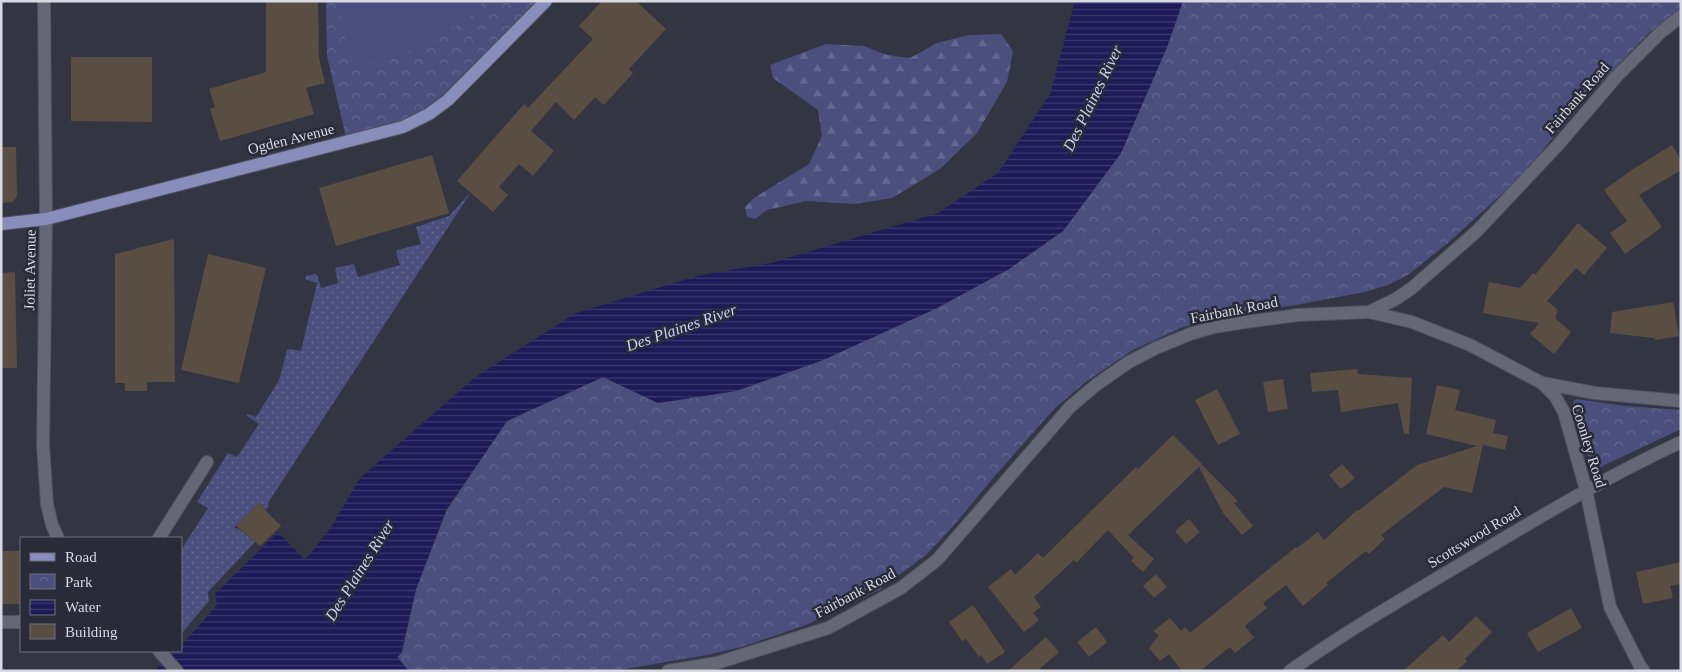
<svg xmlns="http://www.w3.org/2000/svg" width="1682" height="672" font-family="Georgia,serif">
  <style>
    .grass { fill: url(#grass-dots) }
    .forest { fill: url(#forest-firs) }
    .park { fill: url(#park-crowns) }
    .garden { fill: #4a4f7e }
    .water { fill: url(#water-rules) }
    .building { fill: #5a4e43 }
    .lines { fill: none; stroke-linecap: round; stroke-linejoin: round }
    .minor-casing { stroke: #50515d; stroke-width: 14 }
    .major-casing { stroke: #50515d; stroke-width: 14 }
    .minor { stroke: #656777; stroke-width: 12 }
    .major { stroke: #888ebb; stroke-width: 12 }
    .labels { text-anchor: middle; stroke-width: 5; stroke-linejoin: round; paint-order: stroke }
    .street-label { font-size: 15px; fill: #d8d9e2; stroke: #292b38 }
    .water-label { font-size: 16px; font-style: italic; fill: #cbd1f8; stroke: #292b38 }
  </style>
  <defs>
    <pattern id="grass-dots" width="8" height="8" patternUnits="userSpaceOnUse" patternTransform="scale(1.25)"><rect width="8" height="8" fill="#4a4f7e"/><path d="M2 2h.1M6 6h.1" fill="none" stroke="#636890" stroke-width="1.8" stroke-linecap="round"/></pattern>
    <pattern id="forest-firs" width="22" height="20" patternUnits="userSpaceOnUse" patternTransform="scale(1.25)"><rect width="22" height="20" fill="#4a4f7e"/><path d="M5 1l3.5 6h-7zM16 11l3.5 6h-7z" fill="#636890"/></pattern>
    <pattern id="park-crowns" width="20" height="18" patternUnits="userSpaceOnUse" patternTransform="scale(1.25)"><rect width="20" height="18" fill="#4a4f7e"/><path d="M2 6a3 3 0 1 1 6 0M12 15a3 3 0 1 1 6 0" fill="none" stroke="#636890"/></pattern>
    <pattern id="water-rules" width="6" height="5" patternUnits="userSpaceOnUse" patternTransform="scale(1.25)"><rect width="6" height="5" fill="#1d1a57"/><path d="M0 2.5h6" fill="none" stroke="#3d3b6f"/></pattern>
  </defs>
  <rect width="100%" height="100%" fill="#333543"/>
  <!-- grass -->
  <polygon class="grass" points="471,192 268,503 269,506 265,510 262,504 259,503 239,523 235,526 235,528 239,529 255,542 208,592 209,601 181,634 181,550 208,508 197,502 228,453 237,457 259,424 247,416 247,414 256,417 279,380 287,350 290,349 301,351 317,283 305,279 306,276 315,274 317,275 321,288 338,283 335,268 354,264 358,277 400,265 396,252 397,250 421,244 416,227 449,216"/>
  <!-- forest -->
  <polygon class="forest" points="1001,34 1013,51 1007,82 977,133 940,169 892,198 855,204 806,201 767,210 755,219 747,217 745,207 754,198 809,164 822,136 818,110 773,78 770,65 826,44 864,46 887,55 910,58 937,43 969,35"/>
  <!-- park -->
  <g class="park">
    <polygon points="326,1 540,1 443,99 401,124 346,137 327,56"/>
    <polygon points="1183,1 1681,1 1681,7 1649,33 1594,90 1516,181 1449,242 1408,275 1388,285 1365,292 1296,305 1246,312 1183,327 1133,350 1087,381 1055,408 994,477 955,524 926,555 879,590 806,625 741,647 707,655 613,671 409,671 397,657 402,653 416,589 447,510 507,421 603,377 658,403 736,391 823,360 937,308 1009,269 1063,231 1121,153 1167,47"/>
    <polygon points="1576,399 1625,406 1681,410 1681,429 1594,470 1591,469 1589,465 1584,438 1573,408 1573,402"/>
  </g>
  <!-- garden -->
  <path class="garden" d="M339 1H485C449 40 401 57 351 68Z"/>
  <!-- water -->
  <polygon class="water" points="1075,1 1183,1 1167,47 1121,153 1063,231 1009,269 937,308 823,360 736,391 658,403 603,377 507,421 446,510 416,589 401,653 397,657 409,671 154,671 177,651 181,651 181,646 217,605 215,594 278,532 305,560 330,529 360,478 474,378 576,313 697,276 771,263 938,213 998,173 1050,94"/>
  <!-- building -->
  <g class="building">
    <polygon points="266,1 318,1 319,58 325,83 306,88 314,114 220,141 210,109 215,107 209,89 266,72"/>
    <polygon points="602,1 636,1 666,29 629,69 633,73 604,105 595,97 574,120 556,102 531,131 554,151 533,176 519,164 499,187 508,195 493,212 457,181 524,104 528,108 593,39 579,26"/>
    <polygon points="71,57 152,57 152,122 71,121"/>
    <polygon points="1672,145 1681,160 1681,170 1639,195 1662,227 1625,254 1610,233 1627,221 1604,190 1633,169"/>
    <polygon points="1,147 16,147 17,196 13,202 1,203"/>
    <polygon points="432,155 449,213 336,246 319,188"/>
    <polygon points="1578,223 1607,248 1584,275 1576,268 1547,301 1558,310 1555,318 1571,332 1554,354 1530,334 1539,323 1483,313 1489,282 1520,288 1533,273 1535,275"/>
    <polygon points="174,239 175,382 147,382 147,391 125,391 125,383 115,383 115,254"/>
    <polygon points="208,254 266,268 239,383 181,370"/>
    <polygon points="15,272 17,368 1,368 1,273"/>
    <polygon points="1673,302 1679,336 1655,340 1654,338 1610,333 1612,312"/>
    <polygon points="1357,369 1358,374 1412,378 1409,434 1404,434 1398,403 1341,412 1338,390 1312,392 1310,373"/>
    <polygon points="1283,379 1288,409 1268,412 1263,382"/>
    <polygon points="1437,385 1460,390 1455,410 1496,420 1493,433 1508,436 1505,450 1483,445 1472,493 1444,487 1381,535 1385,539 1369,554 1366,551 1326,583 1328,585 1303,606 1286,585 1263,603 1267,608 1245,626 1254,638 1235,653 1230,647 1200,671 1182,671 1169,654 1160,661 1149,648 1159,635 1153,631 1170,618 1181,631 1185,627 1190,633 1296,547 1297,548 1318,532 1324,540 1357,510 1358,511 1417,465 1477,446 1426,434"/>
    <polygon points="1217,389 1240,434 1218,445 1195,400"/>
    <polygon points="1173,435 1202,464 1128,535 1154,559 1143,572 1131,561 1134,558 1108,530 1076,563 1074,560 1034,597 1041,607 1033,613 1039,620 1024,632 988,587 1011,569 1015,575 1038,553 1043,558 1136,467 1138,469"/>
    <polygon points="1342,464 1355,478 1341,489 1329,475"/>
    <polygon points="1202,465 1238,501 1234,503 1253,526 1242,535 1223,513 1199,467"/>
    <polygon points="260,502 265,510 281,526 260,546 236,526"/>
    <polygon points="1189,519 1200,532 1186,544 1175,531"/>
    <polygon points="3,551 21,551 21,604 1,604 1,557 3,557"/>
    <polygon points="1681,562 1681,584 1670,586 1673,598 1643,604 1636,572"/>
    <polygon points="1156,574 1167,587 1154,598 1143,586"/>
    <polygon points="973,605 1005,652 987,664 981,655 979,657 966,639 962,641 949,622"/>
    <polygon points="1571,608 1582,628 1538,652 1527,633"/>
    <polygon points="1476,616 1492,632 1465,659 1467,661 1456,671 1403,671 1443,635 1449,642"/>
    <polygon points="1096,627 1107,642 1089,657 1077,642"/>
    <polygon points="1046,637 1059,652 1037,671 1008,671"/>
  </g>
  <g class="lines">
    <defs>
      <g id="minor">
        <polyline points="44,1 46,219 43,445 47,504 52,525 58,538"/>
        <polyline points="1369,312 1412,322 1470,345 1542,383 1555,396 1564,412 1586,490 1610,607 1640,666 1644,671"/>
        <polyline points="1542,383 1595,393 1681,401"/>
        <polyline points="159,538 207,462"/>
        <polyline points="1,622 21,622"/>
        <polyline points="159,651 177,671"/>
        <polyline points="668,671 717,663 828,628 901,588 937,560 1070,407 1096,385 1129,362 1156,348 1190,334 1214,327 1245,322 1298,315 1369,312 1396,299 1412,288 1476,232 1558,145 1617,76 1660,33 1681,16"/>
        <path d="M1290 671C1345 632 1404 598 1461 564 1533 521 1605 477 1681 442"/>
      </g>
      <polyline id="major" points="1,224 46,219 403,127 429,114 448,100 546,1"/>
    </defs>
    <!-- minor casing -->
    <use href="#minor" class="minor-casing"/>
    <!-- major casing -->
    <use href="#major" class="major-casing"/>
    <!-- minor -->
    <use href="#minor" class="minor"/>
    <!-- major -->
    <use href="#major" class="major"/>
  </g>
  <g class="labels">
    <!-- street labels -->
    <g class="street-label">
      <text transform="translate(1577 98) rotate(-49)" y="5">Fairbank Road</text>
      <text transform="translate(291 139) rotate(-14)" y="5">Ogden Avenue</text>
      <text transform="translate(30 270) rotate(-89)" y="5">Joliet Avenue</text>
      <text transform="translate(1234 310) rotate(-11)" y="5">Fairbank Road</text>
      <text transform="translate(1589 446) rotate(73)" y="5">Coonley Road</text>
      <text transform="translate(1474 537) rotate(-31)" y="5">Scottswood Road</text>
      <text transform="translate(855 593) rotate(-28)" y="5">Fairbank Road</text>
    </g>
    <!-- water labels -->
    <g class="water-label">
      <text transform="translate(1092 98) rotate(-64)" y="6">Des Plaines River</text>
      <text transform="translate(681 327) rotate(-19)" y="6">Des Plaines River</text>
      <text transform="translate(359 570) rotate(-58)" y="6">Des Plaines River</text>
    </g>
  </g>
  <!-- border -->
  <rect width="1682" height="672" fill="none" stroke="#d8d9e2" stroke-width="5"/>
  <!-- legend -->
  <rect x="20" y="537" width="162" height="115" fill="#292b38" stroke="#6f717c"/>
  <rect x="30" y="553" width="25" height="8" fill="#888ebb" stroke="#6f717c"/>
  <text x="65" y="562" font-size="15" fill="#d8d9e2">Road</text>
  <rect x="30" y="574" width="25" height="15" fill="url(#park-crowns)" stroke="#6f717c"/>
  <text x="65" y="587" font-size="15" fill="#d8d9e2">Park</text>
  <rect x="30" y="600" width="25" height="15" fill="url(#water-rules)" stroke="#6f717c"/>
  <text x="65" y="612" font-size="15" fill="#d8d9e2">Water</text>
  <rect x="30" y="624" width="25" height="15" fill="#5a4e43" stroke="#6f717c"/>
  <text x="65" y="637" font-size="15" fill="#d8d9e2">Building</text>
</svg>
